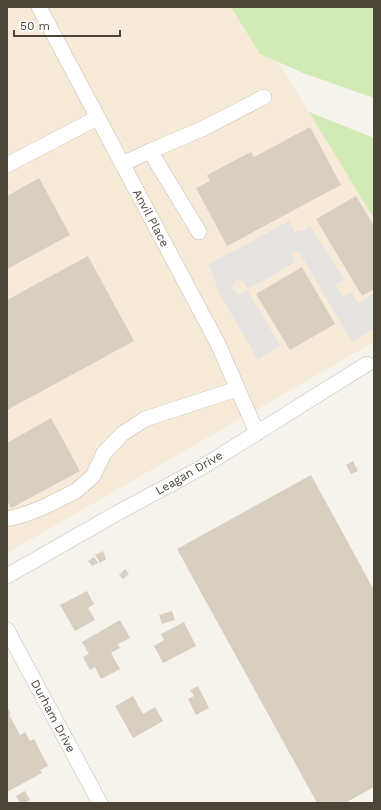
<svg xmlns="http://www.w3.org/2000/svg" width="381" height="810" font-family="'Work Sans',sans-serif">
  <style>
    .commercial { fill: #f7ead8 }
    .green { fill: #d2eab5 }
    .parking { fill: #e5e3e0 }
    .building { fill: #d8cfc1 }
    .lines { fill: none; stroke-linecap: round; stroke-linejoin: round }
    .minor-casing { stroke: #c2bbae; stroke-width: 16 }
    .minor { stroke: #fff; stroke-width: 15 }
    .labels { text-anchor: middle; stroke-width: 3; stroke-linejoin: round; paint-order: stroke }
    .street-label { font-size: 12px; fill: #4b4439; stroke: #fff }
  </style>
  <rect width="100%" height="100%" fill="#f6f3ec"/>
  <!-- commercial -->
  <polygon class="commercial" points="7,7 244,7 374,217 374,342 7,553"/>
  <!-- green -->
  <g class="green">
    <polygon points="231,7 374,7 374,98 303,73 260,54"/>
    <polygon points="309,112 374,138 374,218 367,207"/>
  </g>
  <!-- parking -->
  <polygon class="parking" points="289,221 295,232 302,231 310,226 344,279 335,285 343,297 352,292 358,303 374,293 374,328 352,342 301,255 298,252 295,252 292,254 296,262 248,289 243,281 237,280 233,284 232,288 238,295 247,290 280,345 258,360 219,293 213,274 208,265"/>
  <!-- building -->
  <g class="building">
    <polygon points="310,127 341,185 227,246 196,188 210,181 207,175 251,152 254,157"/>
    <polygon points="39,178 70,235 7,269 7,196"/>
    <polygon points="356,196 374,226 374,289 362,296 316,219"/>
    <polygon points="88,256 134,341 7,410 7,300"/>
    <polygon points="302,267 335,324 290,350 256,294"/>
    <polygon points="51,418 80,471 11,508 7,500 7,443"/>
    <polygon points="353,461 358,471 351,474 346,465"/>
    <polygon points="311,475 374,590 374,787 345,803 317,803 177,549"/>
    <polygon points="103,551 106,559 100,563 95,555"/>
    <polygon points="94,557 98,563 92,566 88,561"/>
    <polygon points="125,569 129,574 123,579 119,575"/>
    <polygon points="87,591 94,604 88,608 95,620 75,631 60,605"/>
    <polygon points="172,611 175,620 162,624 159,615"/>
    <polygon points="120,620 130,638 118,644 120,648 111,653 120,669 101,679 95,667 90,670 83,657 89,654 82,642"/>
    <polygon points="184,622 196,646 163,663 154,646 164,640 161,634"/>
    <polygon points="198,686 209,708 196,715 188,699 194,696 190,690"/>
    <polygon points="133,696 143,714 155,707 163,721 133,738 115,706"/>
    <polygon points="7,707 11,714 9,715 20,735 25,732 30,741 34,739 48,766 40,770 42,773 7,792"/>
    <polygon points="25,791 30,800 24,803 20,803 16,796"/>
  </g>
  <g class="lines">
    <defs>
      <g id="minor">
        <polyline points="39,7 218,344 257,433"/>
        <polyline points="150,151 202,129 264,97"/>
        <polyline points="122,164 150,151 199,232"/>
        <polyline points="7,165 97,118"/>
        <polyline points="7,519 23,515 44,507 76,491 93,476 104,453 122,434 145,419 237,389"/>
        <polyline points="7,576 119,512 199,469 367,364"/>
        <polyline points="7,630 100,803"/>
      </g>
    </defs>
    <!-- minor casing -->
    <use href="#minor" class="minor-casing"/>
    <!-- minor -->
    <use href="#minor" class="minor"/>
  </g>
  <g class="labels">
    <!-- street labels -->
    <g class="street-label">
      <text transform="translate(151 218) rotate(62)" y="4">Anvil Place</text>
      <text transform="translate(189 473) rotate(-30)" y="4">Leagan Drive</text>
      <text transform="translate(53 716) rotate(62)" y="4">Durham Drive</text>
    </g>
  </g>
  <!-- border -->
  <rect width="381" height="810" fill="none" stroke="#4b4439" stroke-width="16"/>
  <!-- scale -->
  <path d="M14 30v6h106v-6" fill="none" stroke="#4b4439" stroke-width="2"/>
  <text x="20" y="30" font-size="12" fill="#4b4439" stroke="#ffffff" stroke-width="3" paint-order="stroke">50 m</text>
</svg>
